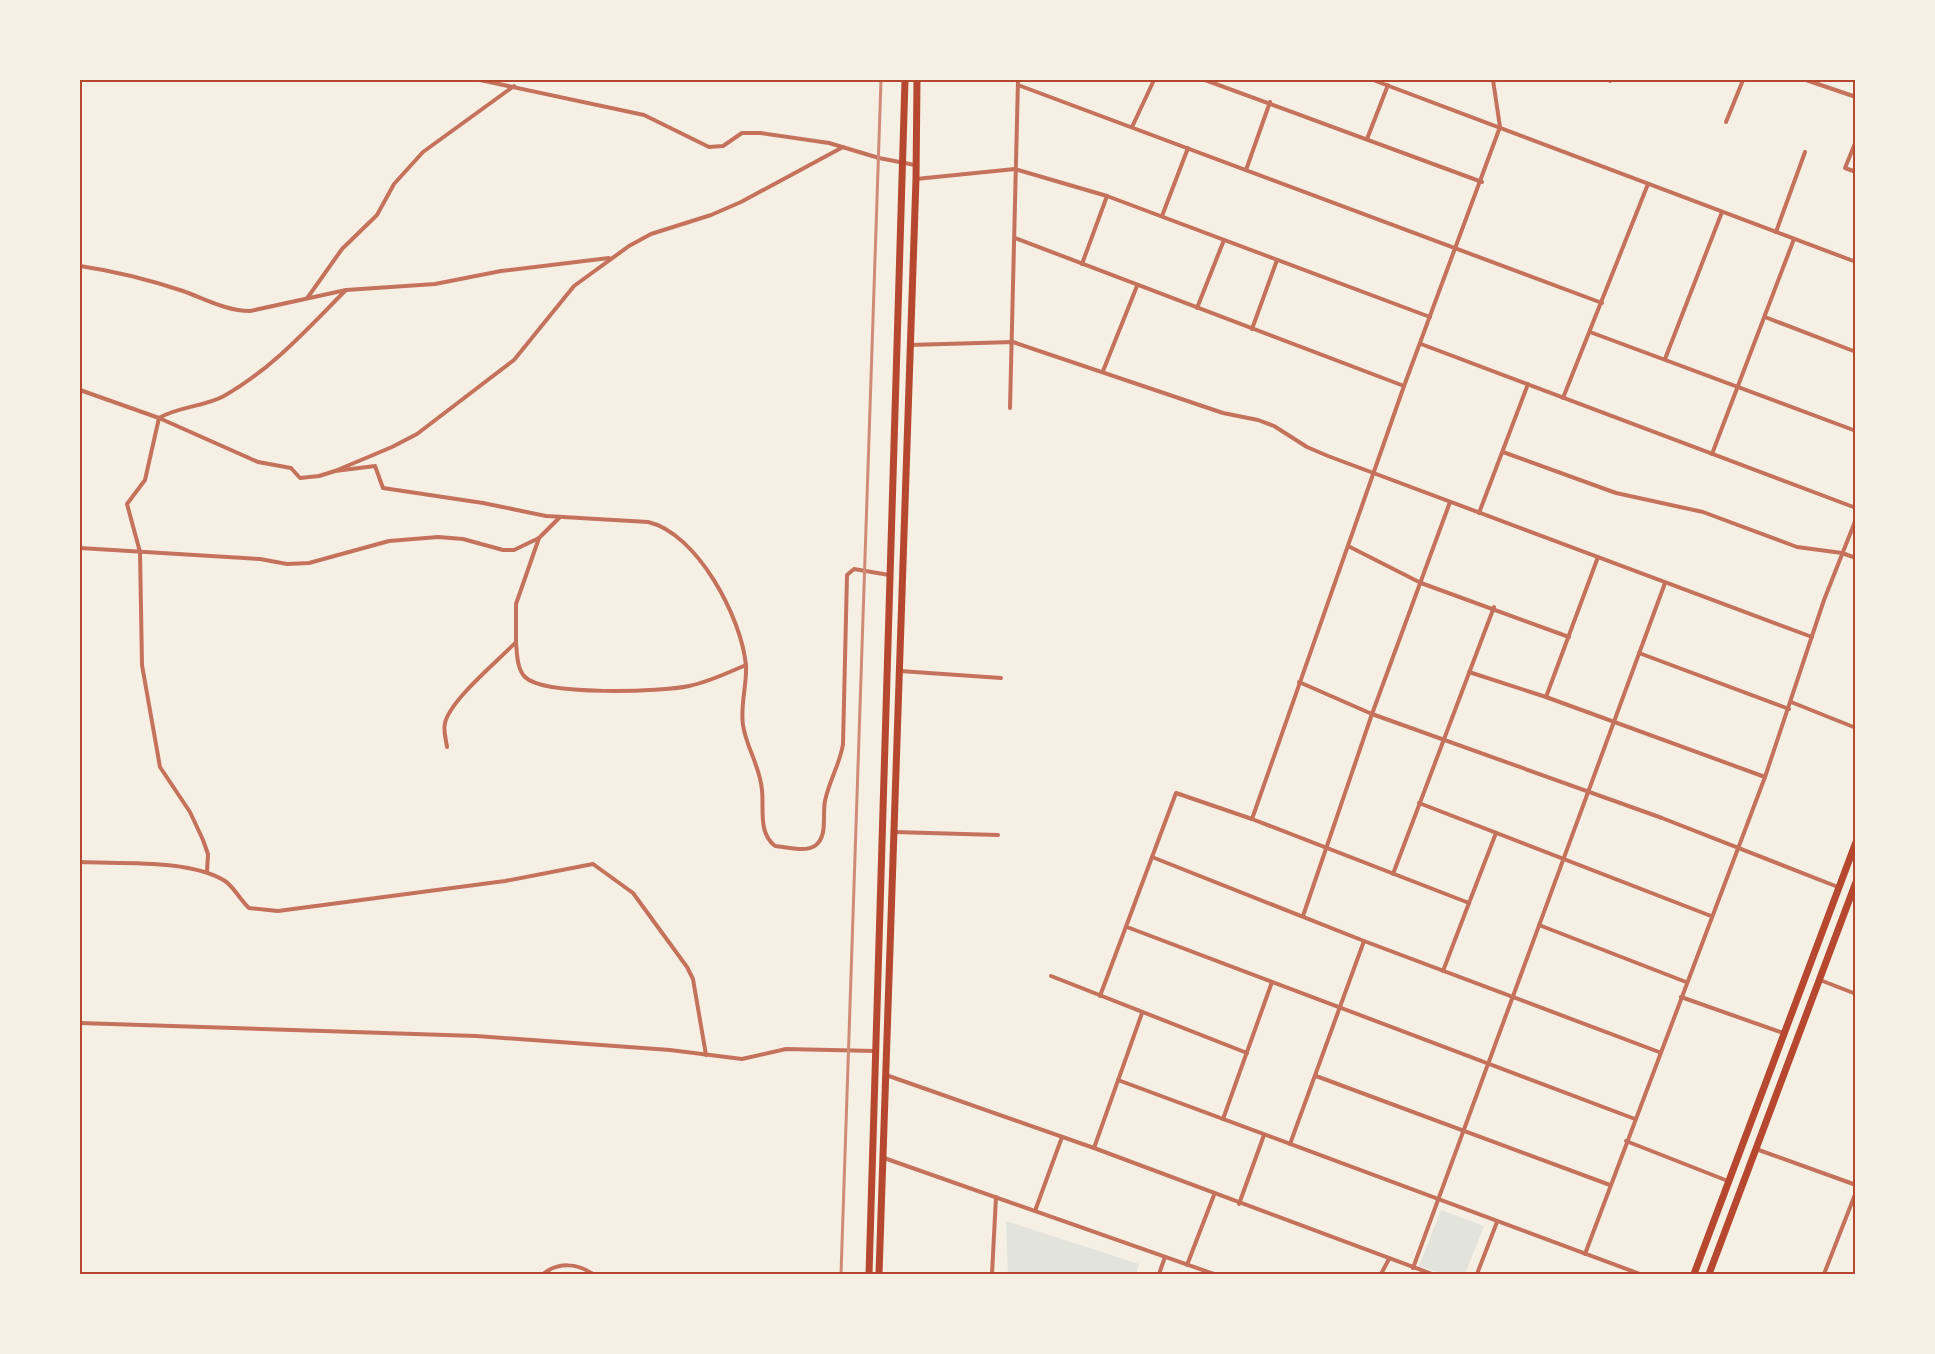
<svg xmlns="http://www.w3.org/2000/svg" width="1935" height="1354" font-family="Jost,sans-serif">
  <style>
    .green { fill: #e2e4dc }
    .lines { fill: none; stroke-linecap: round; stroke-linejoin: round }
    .minor { stroke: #c5725c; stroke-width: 4 }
    .primary { stroke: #b5482f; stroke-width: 7 }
    .trunk { stroke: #b5482f; stroke-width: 7 }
    .rail { stroke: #cf8b77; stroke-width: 3 }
    .neatline { fill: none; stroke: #b5482f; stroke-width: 2 }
  </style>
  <rect width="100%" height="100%" fill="#f6efe4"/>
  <!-- green -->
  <g class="green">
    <polygon points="1441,1210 1484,1226 1465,1274 1443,1274 1419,1266"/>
    <polygon points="1006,1221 1139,1264 1136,1274 1008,1274"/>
  </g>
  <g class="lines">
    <!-- minor -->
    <g class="minor">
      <polyline points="480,80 644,115 709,147 723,146 742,133 760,133 829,143 879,158 915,165"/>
      <polyline points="1205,80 1482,182"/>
      <polyline points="1373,80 1856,262"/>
      <polyline points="1806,80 1856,97"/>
      <polyline points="1610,81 1610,80"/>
      <polyline points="1018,85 1602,303"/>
      <polyline points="1726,122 1743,80"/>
      <polyline points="1132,127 1154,80"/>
      <polyline points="1367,139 1388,85"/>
      <polyline points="1856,141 1845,168 1856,172"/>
      <polyline points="1246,170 1270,102"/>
      <polyline points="916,179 1015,169 1107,196 1430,317"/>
      <polyline points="1162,216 1188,148"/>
      <polyline points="1776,232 1805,152"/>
      <polyline points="1015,238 1404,386"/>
      <polyline points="1082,264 1107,196"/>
      <path d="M80 266C114 271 150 280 183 291 205 299 227 311 250 311L346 290 435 284 501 271 609 258"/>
      <polyline points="308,297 342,249 377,215 394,184 423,152 514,86"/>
      <polyline points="1197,308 1224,240"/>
      <polyline points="1765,317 1856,352"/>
      <polyline points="1252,329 1277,260"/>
      <polyline points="1590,332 1856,431"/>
      <polyline points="1421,344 1856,508"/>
      <polyline points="909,345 1013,342 1223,413 1258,420 1274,426 1307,447 1328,456 1812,637"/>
      <polyline points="1665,359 1722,212"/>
      <polyline points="1103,371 1137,286"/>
      <polyline points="80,390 159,418 258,462 291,468 300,478 319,476 335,471 392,447 417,434 514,360 574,286 629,246 651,234 711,215 741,202 843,147"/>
      <polyline points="1563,398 1648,184"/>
      <polyline points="1010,408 1018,80"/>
      <polyline points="1503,452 1616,493 1703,512 1797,547 1842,553 1856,558"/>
      <polyline points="1712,454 1794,239"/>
      <path d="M335 471 375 466 383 488 483 503 546 516 648 522C697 533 742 618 746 666 747 685 740 706 743 725 746 747 760 766 762 790 764 809 758 833 775 846 787 847 806 853 816 845 828 835 822 815 825 801 829 781 840 764 843 744L847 575 854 569 889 575"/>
      <polyline points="1479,513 1528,384"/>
      <polyline points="1350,547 1421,583 1569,637"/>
      <polyline points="80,548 260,559 287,564 309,563 389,541 438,537 463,539 503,550 514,550 539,538 560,517"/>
      <path d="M516 642C517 654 517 669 525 677 544 696 662 692 689 686 709 682 727 673 746 665"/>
      <polyline points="1639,653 1789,709"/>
      <polyline points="900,671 1001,678"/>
      <polyline points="1469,672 1546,697 1765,777"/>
      <polyline points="1299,682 1372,714 1662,818 1838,887"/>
      <polyline points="1546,697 1598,557"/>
      <polyline points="1791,702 1856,728"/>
      <path d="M447 747C446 739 443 731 445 723 450 700 499 660 516 642V604L539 538"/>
      <polyline points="1419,803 1711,916"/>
      <polyline points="1252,819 1404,386 1500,127 1493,80"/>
      <polyline points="894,832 998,835"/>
      <polyline points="1152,857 1364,941 1659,1052"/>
      <path d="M80 862C121 864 190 859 225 881 235 888 240 900 249 908L278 911 505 881 593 864 633 893 687 967 693 979 706 1055"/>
      <path d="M207 872 208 854 203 840 190 812 160 767 142 665 140 552 127 504 145 480 159 418C179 406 204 407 224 396 272 369 308 328 346 290"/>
      <polyline points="1393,874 1494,607"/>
      <polyline points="1469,903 1496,833"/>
      <polyline points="1303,916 1372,714 1450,502"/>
      <polyline points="1539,925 1686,982"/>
      <polyline points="1127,927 1635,1119"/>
      <polyline points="1051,976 1247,1053"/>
      <polyline points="1820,980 1856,994"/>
      <polyline points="1100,996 1176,793 1252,819 1469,903 1443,971"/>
      <polyline points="1681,997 1783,1033"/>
      <polyline points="80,1023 476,1036 670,1050 742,1059 786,1049 875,1051"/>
      <polyline points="886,1075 1094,1148 1432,1274"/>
      <polyline points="1316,1076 1610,1185"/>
      <polyline points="1118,1080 1640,1274"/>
      <polyline points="1223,1119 1272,982"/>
      <polyline points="1626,1141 1728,1181"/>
      <polyline points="1290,1144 1364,941"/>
      <polyline points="1094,1148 1142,1013"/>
      <polyline points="1756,1149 1856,1185"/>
      <polyline points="884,1158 1214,1274"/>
      <polyline points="1239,1204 1264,1135"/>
      <polyline points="1035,1211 1062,1137"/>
      <polyline points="1585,1254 1765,777 1824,600 1856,519"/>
      <polyline points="1187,1265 1214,1195"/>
      <polyline points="1413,1268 1665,583"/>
      <path d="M543 1274C558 1262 577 1263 593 1274"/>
      <polyline points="992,1274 996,1197"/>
      <polyline points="1159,1274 1165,1257"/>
      <polyline points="1381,1274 1389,1259"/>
      <polyline points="1477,1274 1497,1222"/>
      <polyline points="1824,1274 1856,1192"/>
    </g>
    <!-- primary -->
    <g class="primary">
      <polyline points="869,1274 905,80"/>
      <polyline points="879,1274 916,179 917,80"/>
    </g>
    <!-- trunk -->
    <g class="trunk">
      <polyline points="1694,1274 1856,842"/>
      <polyline points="1709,1274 1856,882"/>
    </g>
    <!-- rail -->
    <polyline class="rail" points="841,1274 881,80"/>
  </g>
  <!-- border -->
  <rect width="1935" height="1354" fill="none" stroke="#f6efe4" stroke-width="162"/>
  <rect x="81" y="81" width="1773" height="1192" class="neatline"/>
</svg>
